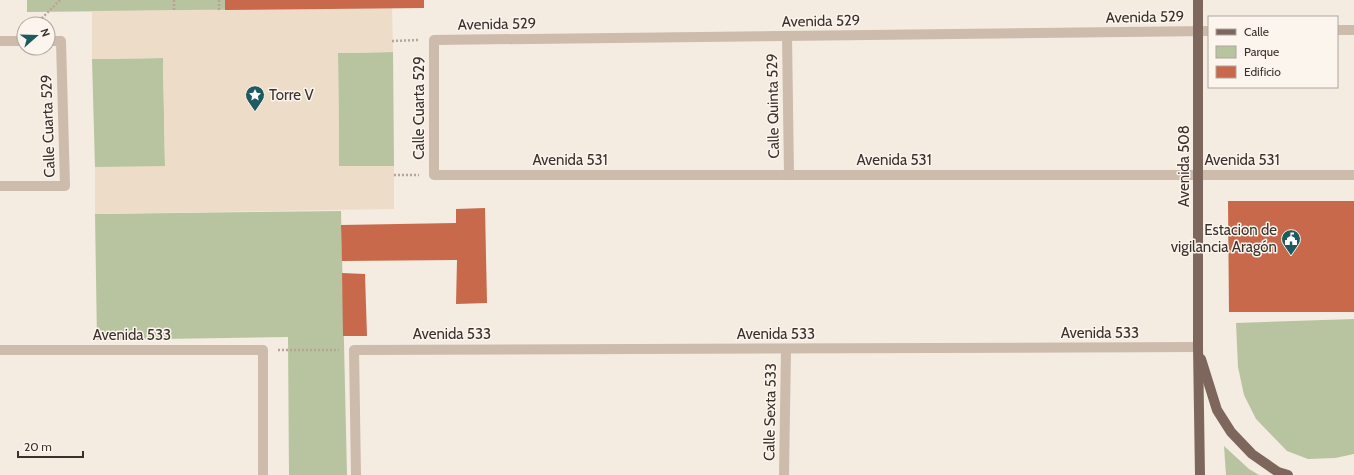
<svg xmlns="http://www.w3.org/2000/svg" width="1354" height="475" font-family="Cabin,sans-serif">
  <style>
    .green { fill: #b8c4a0 }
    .plaza { fill: #ecdcc8 }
    .building { fill: #c8694b }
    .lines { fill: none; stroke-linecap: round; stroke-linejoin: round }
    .path { stroke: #b9a596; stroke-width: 2.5; stroke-dasharray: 2 2; stroke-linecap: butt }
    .street { stroke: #cdbbac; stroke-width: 10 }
    .primary { stroke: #7d675c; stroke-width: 10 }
    .labels { text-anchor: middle; stroke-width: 3; stroke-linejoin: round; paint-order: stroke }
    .street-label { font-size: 15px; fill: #3b302b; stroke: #fbf5ee }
    .poi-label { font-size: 15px; fill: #3b302b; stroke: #fbf5ee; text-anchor: start }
  </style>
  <rect width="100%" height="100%" fill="#f4ebe1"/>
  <!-- green -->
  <g class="green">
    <polygon points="27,0 225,0 225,10 27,12"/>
    <polygon points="393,52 394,166 339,166 338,53"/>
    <polygon points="163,58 165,167 95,167 92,59"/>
    <polygon points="341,211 347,475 289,475 288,337 97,340 95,214"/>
    <polygon points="1354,319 1354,454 1335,458 1308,459 1287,451 1256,419 1244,395 1238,367 1236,323"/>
    <polygon points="1224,446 1249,469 1259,475 1226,475"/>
  </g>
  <!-- plaza -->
  <polygon class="plaza" points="392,8 393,52 338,53 339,166 394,166 394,209 95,214 95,167 165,166 163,58 92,59 92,11"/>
  <!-- building -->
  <g class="building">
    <polygon points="225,0 424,0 424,8 225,10"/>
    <polygon points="1228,201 1354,201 1354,312 1229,312"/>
    <polygon points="485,208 487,303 456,304 457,260 342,261 341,225 456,223 456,209"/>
    <polygon points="342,273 365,274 367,336 343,336"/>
  </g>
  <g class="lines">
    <!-- path -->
    <g class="path">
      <polyline points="174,0 174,11"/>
      <polyline points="219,10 219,0"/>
      <polyline points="36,24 60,0"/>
      <polyline points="392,41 419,40"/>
      <polyline points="394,175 419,175"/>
      <polyline points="278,350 339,350"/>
    </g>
    <!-- street -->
    <g class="street">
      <polyline points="1337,30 1354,30"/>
      <polyline points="1209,31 434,40 434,175 1354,175"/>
      <polyline points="787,36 789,175"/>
      <polyline points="0,41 24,41"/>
      <polyline points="0,186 65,186 61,41 48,41"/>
      <polyline points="0,350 263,350 263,475"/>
      <polyline points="356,475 354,350 1198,347"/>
      <polyline points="784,475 786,349"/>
    </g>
    <!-- primary -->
    <g class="primary">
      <polyline points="1198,0 1198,347 1200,475"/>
      <polyline points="1201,359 1217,410 1231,432 1252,454 1278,472 1288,475"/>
    </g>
  </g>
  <!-- icons -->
  <defs>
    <symbol id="sight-pin" viewBox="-11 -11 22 30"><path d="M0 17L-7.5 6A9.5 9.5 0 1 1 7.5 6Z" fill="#1f5a5e" stroke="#fbf5ee"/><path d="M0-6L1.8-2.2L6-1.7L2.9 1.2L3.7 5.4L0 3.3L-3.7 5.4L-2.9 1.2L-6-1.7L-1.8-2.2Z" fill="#fff"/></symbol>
    <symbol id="civic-pin" viewBox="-11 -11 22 30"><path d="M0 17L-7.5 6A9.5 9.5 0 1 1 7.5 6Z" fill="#1f5a5e" stroke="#fbf5ee"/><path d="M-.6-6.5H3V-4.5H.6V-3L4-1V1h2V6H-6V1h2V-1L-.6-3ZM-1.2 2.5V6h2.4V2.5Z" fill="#fff"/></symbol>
  </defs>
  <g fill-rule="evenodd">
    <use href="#sight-pin" x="244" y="84" width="22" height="30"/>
    <use href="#civic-pin" x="1280" y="228" width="22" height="30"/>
  </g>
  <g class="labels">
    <!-- street labels -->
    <g class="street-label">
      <text transform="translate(1145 17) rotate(-1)" y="5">Avenida 529</text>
      <text transform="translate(821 21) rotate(-1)" y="5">Avenida 529</text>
      <text transform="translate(497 24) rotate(-1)" y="5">Avenida 529</text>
      <text transform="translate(773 106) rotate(-91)" y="5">Calle Quinta 529</text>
      <text transform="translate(419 108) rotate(-90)" y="5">Calle Cuarta 529</text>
      <text transform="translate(48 126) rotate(-92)" y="5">Calle Cuarta 529</text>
      <text x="570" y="165">Avenida 531</text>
      <text x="894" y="165">Avenida 531</text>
      <text x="1242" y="165">Avenida 531</text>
      <text transform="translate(1184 166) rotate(-90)" y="5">Avenida 508</text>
      <text x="1100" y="338">Avenida 533</text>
      <text x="452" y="339">Avenida 533</text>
      <text x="776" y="339">Avenida 533</text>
      <text x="132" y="340">Avenida 533</text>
      <text transform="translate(770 412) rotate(-89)" y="5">Calle Sexta 533</text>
    </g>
    <!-- poi labels -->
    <g class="poi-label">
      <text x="269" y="100">Torre V</text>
      <text x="1277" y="235" text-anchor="end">Estacion de<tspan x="1277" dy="17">vigilancia Aragón</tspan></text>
    </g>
  </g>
  <!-- legend -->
  <rect x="1208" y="16" width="130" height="72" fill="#fbf5ee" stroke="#aea6a0"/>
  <rect x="1216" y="29" width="20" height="6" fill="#7d675c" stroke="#aea6a0"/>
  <text x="1244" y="36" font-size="12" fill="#3b302b">Calle</text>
  <rect x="1216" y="46" width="20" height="12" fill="#b8c4a0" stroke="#aea6a0"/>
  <text x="1244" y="56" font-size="12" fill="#3b302b">Parque</text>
  <rect x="1216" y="66" width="20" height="12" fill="#c8694b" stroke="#aea6a0"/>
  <text x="1244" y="76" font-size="12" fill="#3b302b">Edificio</text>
  <!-- north arrow -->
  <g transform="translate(36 36) rotate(70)"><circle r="19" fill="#fbf5ee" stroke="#aea6a0"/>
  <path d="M0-3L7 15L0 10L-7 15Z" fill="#1f5a5e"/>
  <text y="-6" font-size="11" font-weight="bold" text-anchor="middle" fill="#3b302b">N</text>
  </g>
  <!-- scale -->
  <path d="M18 451v6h65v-6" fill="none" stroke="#3b302b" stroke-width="2"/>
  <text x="24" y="451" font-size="12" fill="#3b302b" stroke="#fbf5ee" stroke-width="3" paint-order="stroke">20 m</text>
</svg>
